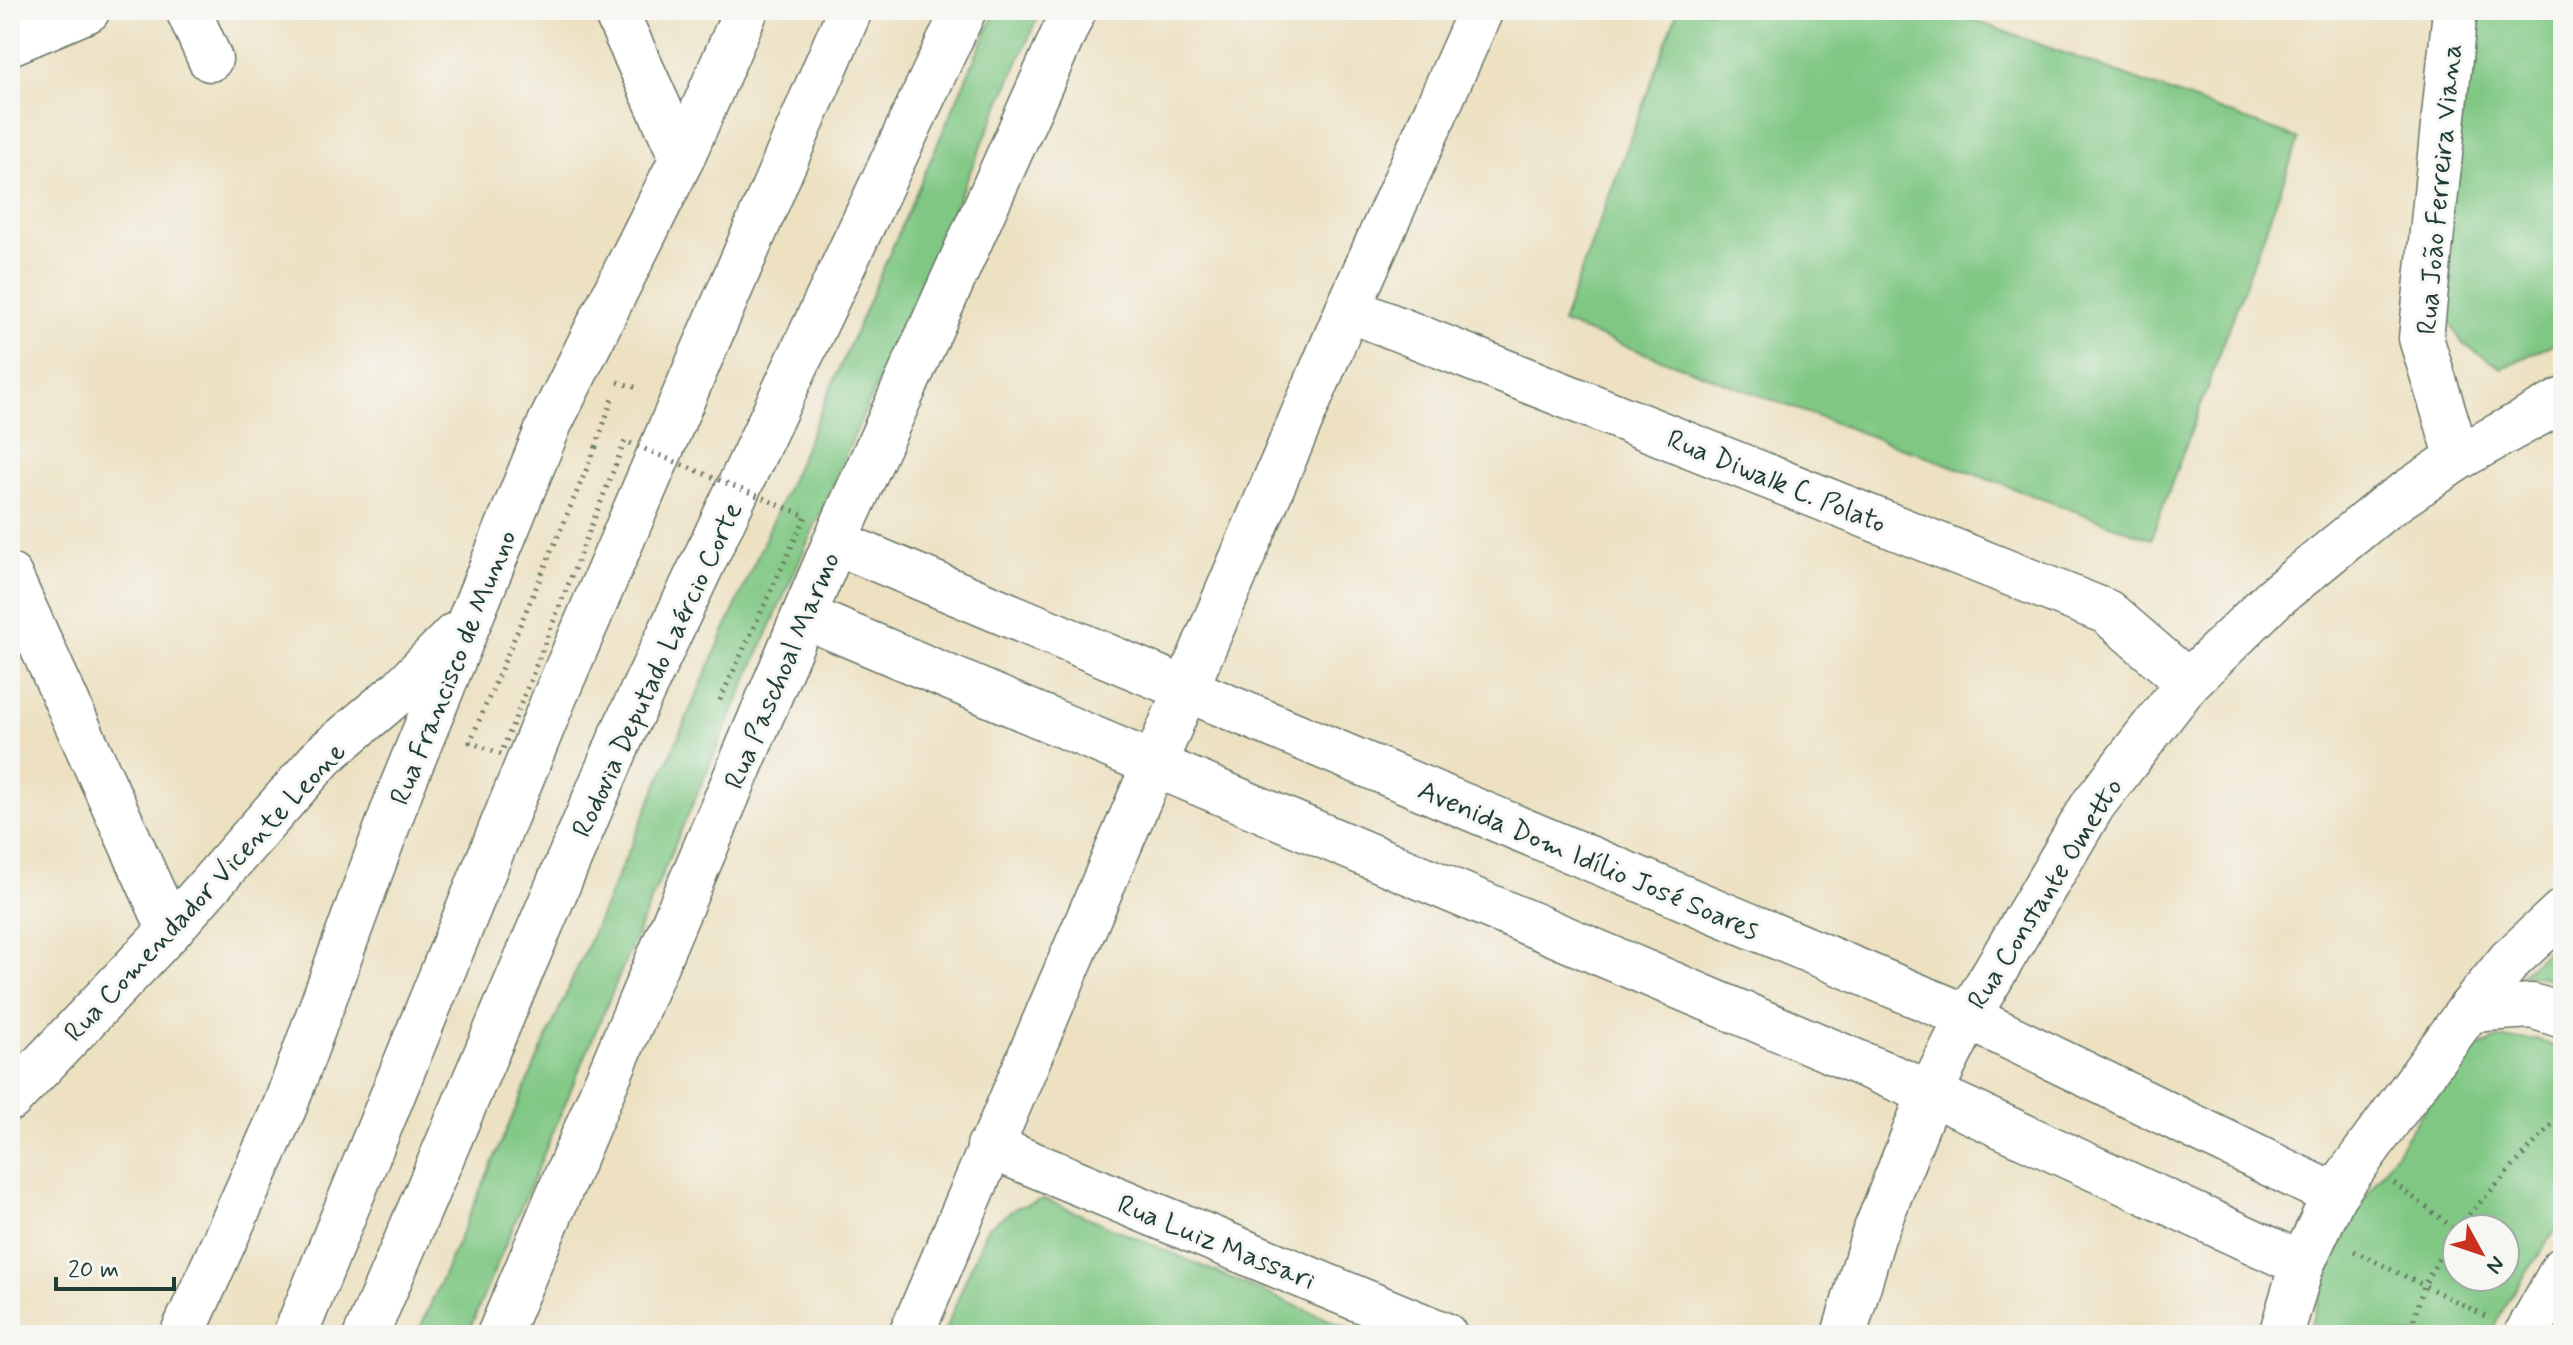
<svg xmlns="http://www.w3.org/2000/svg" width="2573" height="1345" font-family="Mynerve,sans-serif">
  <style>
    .green { fill: #7fc783; stroke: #4f825c; stroke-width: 2; fill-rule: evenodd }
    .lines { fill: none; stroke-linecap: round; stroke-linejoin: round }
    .minor-casing { stroke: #677666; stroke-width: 47 }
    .major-casing { stroke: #677666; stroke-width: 47 }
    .highway-casing { stroke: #677666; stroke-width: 47 }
    .path { stroke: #677666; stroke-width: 5; stroke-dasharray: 2 6; stroke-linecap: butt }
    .minor { stroke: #fff; stroke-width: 44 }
    .major { stroke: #fff; stroke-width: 44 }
    .highway { stroke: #fff; stroke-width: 44 }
    .path-bridge { stroke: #677666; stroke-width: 5; stroke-dasharray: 2 6; stroke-linecap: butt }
    .labels { text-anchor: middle; stroke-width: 6; stroke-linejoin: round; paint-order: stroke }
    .street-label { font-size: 28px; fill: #1f3d34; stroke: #f6f6f2 }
  </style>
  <rect width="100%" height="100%" fill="#f6f6f2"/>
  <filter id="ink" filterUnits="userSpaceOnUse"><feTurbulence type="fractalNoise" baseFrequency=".0125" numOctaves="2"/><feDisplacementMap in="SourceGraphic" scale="16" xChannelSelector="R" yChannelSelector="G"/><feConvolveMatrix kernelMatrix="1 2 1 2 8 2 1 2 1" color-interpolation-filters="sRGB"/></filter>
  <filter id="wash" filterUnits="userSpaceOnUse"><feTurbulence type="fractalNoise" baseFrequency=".006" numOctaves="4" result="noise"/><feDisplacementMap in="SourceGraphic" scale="32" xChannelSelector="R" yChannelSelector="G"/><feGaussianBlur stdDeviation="1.8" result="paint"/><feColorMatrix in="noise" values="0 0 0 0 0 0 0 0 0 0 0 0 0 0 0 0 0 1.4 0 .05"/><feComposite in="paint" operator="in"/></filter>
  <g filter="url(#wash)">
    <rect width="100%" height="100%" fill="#ede1c2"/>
    <!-- green -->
    <g class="green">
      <polygon points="996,10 1041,10 675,844 467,1335 417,1335"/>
      <polygon points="1678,10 1946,10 2299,139 2151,539 1562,323"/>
      <polygon points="2464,10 2563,10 2563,339 2502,368 2463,344 2438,302"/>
      <polygon points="2563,937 2563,980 2521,974"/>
      <path d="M2498 1039H2536L2563 1050V1219L2505 1305 2491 1335H2308L2325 1276 2359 1207 2462 1054ZM2457 1229H2505V1277H2457Z"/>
      <polygon points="1044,1199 1365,1335 943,1335 987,1228 1016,1208"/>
    </g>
  </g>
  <g filter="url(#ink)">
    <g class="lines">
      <defs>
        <g id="minor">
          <polyline points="188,10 210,59"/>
          <polyline points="615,10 682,158"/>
          <polyline points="2455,10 2421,338 2458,458"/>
          <polyline points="10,43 88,10"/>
          <polyline points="1348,309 2107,612 2188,682"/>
          <polyline points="835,542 1968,1017 2334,1195"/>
          <polyline points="10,576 170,930"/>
          <polyline points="804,616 1930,1093 2302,1264"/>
          <polyline points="10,1099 170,930 324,755 402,689 455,635"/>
          <polyline points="989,1146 1445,1335"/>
          <polyline points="182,1335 285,1106 401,789 550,423 682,158 746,10"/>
          <polyline points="499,1335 835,542 1074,10"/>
          <polyline points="911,1335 1348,309 1481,10"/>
          <polyline points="1844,1335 1873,1237 1930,1093 1968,1017 2093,805 2188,682 2274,598 2384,508 2458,458 2563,400"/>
        </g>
        <g id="major">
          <polyline points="2469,1010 2532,1006 2563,1016"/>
          <polyline points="2281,1335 2302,1264 2334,1195 2469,1010 2510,960 2563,911"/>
          <polyline points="2526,1335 2563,1269"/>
        </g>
        <g id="highway">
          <polyline points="295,1335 553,701 850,10"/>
          <polyline points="366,1335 625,728 964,10"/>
        </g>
      </defs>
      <!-- minor casing -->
      <use href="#minor" class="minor-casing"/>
      <!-- major casing -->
      <use href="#major" class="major-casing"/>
      <!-- highway casing -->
      <use href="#highway" class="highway-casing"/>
      <!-- path -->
      <g class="path">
        <polyline points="618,382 641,389"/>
        <polyline points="596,447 612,399"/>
        <polyline points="2394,1183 2456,1230"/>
        <polyline points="2354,1251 2488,1317"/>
        <polyline points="2409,1335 2424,1285 2455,1230 2563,1112"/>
      </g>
      <!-- minor -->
      <use href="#minor" class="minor"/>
      <!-- major -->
      <use href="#major" class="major"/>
      <!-- highway -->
      <use href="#highway" class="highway"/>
      <!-- path-bridge -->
      <polyline class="path-bridge" points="596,447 470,742 501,754 625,441 806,516 719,702"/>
    </g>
  </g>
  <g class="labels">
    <!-- street labels -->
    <g class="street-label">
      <text transform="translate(2438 189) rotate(-85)" y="10">Rua João Ferreira Viana</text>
      <text transform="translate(1777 480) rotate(22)" y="10">Rua Diwalk C. Polato</text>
      <text transform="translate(452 667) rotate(-68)" y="10">Rua Francisco de Munno</text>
      <text transform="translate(656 669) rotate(-65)" y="10">Rodovia Deputado Laércio Corte</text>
      <text transform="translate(781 670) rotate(-67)" y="10">Rua Paschoal Marmo</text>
      <text transform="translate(1589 859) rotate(23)" y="10">Avenida Dom Idílio José Soares</text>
      <text transform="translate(204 891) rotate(-47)" y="10">Rua Comendador Vicente Leone</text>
      <text transform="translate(2044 893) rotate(-58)" y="10">Rua Constante Ometto</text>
      <text transform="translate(1217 1241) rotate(22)" y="10">Rua Luiz Massari</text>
    </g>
  </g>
  <!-- margin -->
  <rect width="2573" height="1345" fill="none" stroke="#f6f6f2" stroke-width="40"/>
  <!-- north arrow -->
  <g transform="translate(2481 1253) rotate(130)"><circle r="38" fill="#f6f6f2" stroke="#a0aca6" stroke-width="2"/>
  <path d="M0-6L14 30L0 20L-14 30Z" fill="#c8321e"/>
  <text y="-12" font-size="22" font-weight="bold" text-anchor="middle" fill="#1f3d34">N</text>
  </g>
  <!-- scale -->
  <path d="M56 1277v12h118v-12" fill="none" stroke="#1f3d34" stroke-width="4"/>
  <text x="68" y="1277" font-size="24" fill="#1f3d34" stroke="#f6f6f2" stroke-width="6" paint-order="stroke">20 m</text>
</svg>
